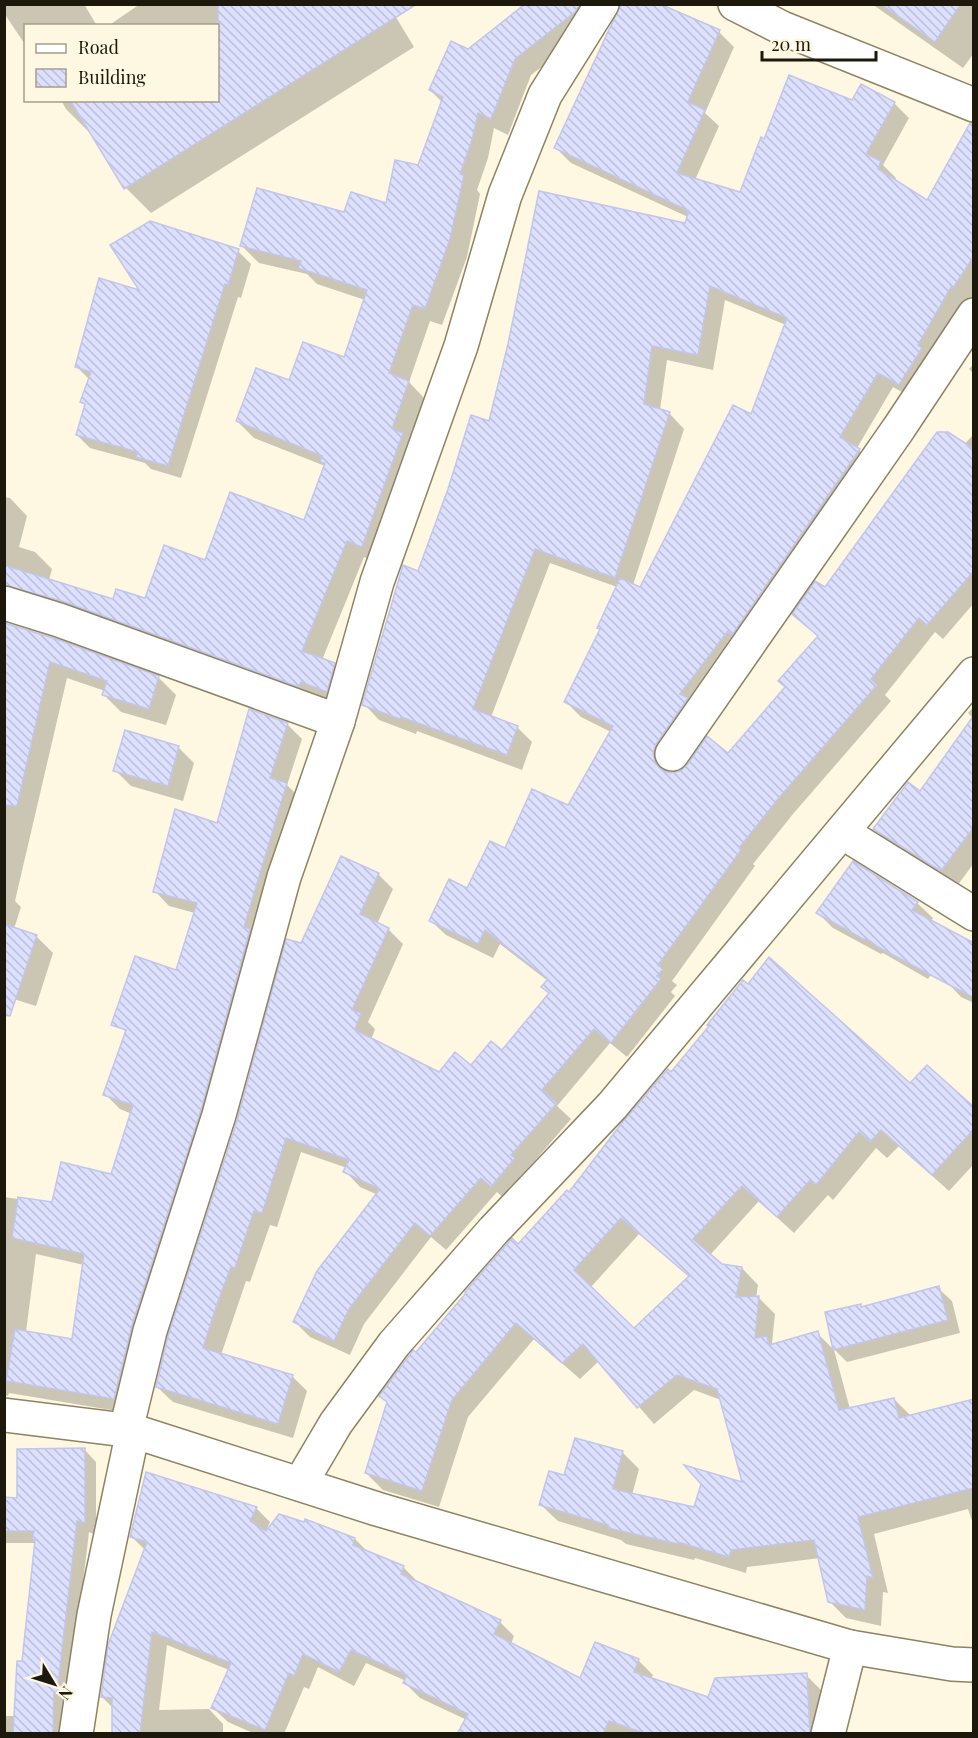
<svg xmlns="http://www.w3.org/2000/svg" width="978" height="1738" font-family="'Playfair Display',serif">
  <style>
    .shadow { fill: #0003; fill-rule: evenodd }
    .building { fill: url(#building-back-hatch); stroke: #c3c6e8; stroke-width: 1.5; fill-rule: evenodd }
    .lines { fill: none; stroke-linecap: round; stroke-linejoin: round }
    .minor-casing { stroke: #8e8363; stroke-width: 36 }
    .secondary-casing { stroke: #8e8363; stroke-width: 36 }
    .minor { stroke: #fff; stroke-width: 33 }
    .secondary { stroke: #fff; stroke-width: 33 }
  </style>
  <defs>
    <pattern id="building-back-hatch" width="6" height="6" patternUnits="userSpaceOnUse" patternTransform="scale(1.5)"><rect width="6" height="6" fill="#dcdffe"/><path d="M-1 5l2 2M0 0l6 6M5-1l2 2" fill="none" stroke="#bcbfd8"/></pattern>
  </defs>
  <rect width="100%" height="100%" fill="#fef7e2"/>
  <!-- shadow -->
  <g class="shadow">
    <polygon points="4,4 84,4 97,26 26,26 26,46 4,13"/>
    <polygon points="140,4 388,4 414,47 151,213 126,188 91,134 66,109 61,100 218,100 218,26 108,26"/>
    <polygon points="527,4 598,4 592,29 531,75 508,135 494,128 488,158 477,190 480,194 467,257 442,325 430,321 409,382 425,399 379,563 364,557 322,660 334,664 351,681 344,707 4,612 4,497 10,498 27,516 19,547 35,552 52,569 49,580 114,600 146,600 206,562 305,522 325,466 254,438 237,421 290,382 345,358 365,300 317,284 307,274 259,263 242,246 345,214 387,205 419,167 442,102 430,90 468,51"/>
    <polygon points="872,4 974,4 974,53 963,68"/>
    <path d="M719 32 734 47 705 113 719 126 695 180 741 194 765 140 853 102 894 103 909 118 883 165 896 178 894 181 928 203 974 141V296L914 399 893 387 857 448 874 465 668 768 669 774 728 755 786 687 818 637 794 614 825 589 974 434V603L943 639 935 632 885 695 891 701 793 814 753 864 755 866 672 981 677 985 671 992 675 996 627 1057 610 1043 557 1106 571 1119 526 1171 530 1175 507 1201 497 1192 446 1250 431 1237 364 1324 350 1355 310 1337 295 1322 378 1195 360 1187 345 1171 347 1168 301 1152 277 1227 270 1225 250 1282 246 1281 221 1355 292 1376 307 1391 293 1438 173 1402 157 1387 302 945 378 874 393 889 377 924 388 929 403 944 368 1022 375 1029 371 1040 439 1074 471 1067 502 1052 550 994 548 981 500 944 493 958 446 935 430 920 467 890 506 850 568 807 611 732 581 717 565 701 601 630 617 587 550 563 491 717 517 727 532 742 522 770 417 731 416 734 379 720 364 704 419 573 490 423 686 224 688 217 571 163 556 148ZM725 300 786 325 752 416 641 589 633 585 684 429 669 413 660 410 667 360 713 370Z"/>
    <polygon points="238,251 251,264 241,298 238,297 181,478 151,469 145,463 90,448 77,435 86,406 82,402 90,380 77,367 142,293"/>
    <polygon points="974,364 974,374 969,369"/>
    <polygon points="4,624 53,639 159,678 176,695 166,725 121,712 104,695 105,691 67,678 15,901 21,907 14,929 36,936 53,953 36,1006 4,996"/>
    <polygon points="974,706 974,863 957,886 890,844 874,829 920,793 973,718 968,713"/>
    <path d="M287 724 302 739 287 785 301 799 129 1413 9 1393 8 1396 4 1395V1197L53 1204 112 1175 132 1114 120 1109 105 1094 129 1035 114 1020 177 972 195 913 169 906 155 891 218 825ZM36 1254 84 1265 73 1341 26 1332Z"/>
    <polygon points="178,747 194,763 183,801 131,786 115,770"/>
    <polygon points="853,863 917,903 933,918 931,921 955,942 928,979 883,953 881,954 833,928 818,913"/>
    <polygon points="974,953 974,1003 961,997 947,982"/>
    <path d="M671 1074 910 1085 974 1109V1164L949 1191 899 1146 887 1158 876 1148 833 1200 828 1195 794 1233 759 1201 710 1255 722 1265 742 1268 758 1285 756 1298 758 1297 775 1314 772 1343 774 1345 817 1333 834 1350 850 1409 894 1399 911 1416 974 1401V1527L968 1509 874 1534 888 1593 883 1592 881 1626 846 1618 829 1601 820 1558 747 1567 746 1573 695 1558 694 1560 626 1544 621 1540 558 1521 541 1505 565 1477 622 1452 639 1469 632 1495 695 1509 744 1484 721 1400 694 1390 654 1424 599 1361 580 1379 534 1339 468 1417 439 1507 383 1490 366 1473 388 1403 381 1396 416 1354 569 1194ZM639 1234 690 1277 634 1330 590 1288Z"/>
    <polygon points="938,1288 952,1301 960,1333 847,1362 834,1349 860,1306 862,1308"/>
    <polygon points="84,1449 96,1462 96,1535 89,1532 65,1734 4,1734 4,1716 15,1716 23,1663 36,1543 4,1543 4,1499 19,1499"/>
    <polygon points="256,1508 270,1522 267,1529 268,1530 305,1524 306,1521 355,1539 368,1552 403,1567 418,1582 417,1583 500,1622 514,1636 511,1644 581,1680 638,1660 653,1675 651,1679 709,1698 806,1675 821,1690 823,1728 821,1734 459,1734 467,1720 420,1698 405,1683 406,1681 366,1663 354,1686 318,1667 309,1689 304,1687 284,1734 255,1734 228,1722 213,1708 229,1670 167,1645 159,1710 209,1709 223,1724 223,1734 113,1734 113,1708 102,1697 145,1550 131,1536"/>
  </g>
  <!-- building -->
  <g class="building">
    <polygon points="218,4 417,4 124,189 70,100 218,100"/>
    <polygon points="525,4 580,4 575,12 515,59 491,119 478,113 472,140 460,174 464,175 450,239 425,309 413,305 389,373 409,381 392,429 403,433 362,547 347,541 302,651 335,663 327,692 301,682 299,687 65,602 4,585 4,565 113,599 116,589 145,598 164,545 205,560 230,492 304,520 325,463 320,462 322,456 236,421 256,368 289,380 303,342 344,357 367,290 298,268 301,261 240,246 257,188 344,212 351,192 386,203 395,160 418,165 443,97 429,90 451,41 468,49"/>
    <polygon points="621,4 660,4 720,30 688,102 705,110 677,173 740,192 761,137 764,139 789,75 852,100 861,84 895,102 866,154 881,161 878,169 927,200 970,123 974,123 974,256 953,288 951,287 918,345 922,348 899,385 878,373 840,437 860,449 732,635 728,631 680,694 688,698 656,744 653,753 655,762 662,770 670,773 680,771 687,765 707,736 728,753 785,687 778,681 818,636 792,614 815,581 825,587 937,432 948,432 974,449 974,571 927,625 919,618 871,679 877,685 778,799 739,848 741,850 658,965 663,969 657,976 661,979 611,1043 594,1029 542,1090 557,1103 511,1155 515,1158 491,1187 481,1178 430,1236 415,1223 349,1309 334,1341 293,1322 317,1271 380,1189 343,1172 349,1160 286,1138 262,1213 254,1211 235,1268 231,1267 218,1301 203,1348 293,1375 278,1424 156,1387 168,1336 237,1121 286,939 301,943 341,856 379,873 360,914 389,928 352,1010 361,1013 355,1030 439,1072 455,1052 471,1065 491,1041 502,1050 549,993 541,987 548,979 485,930 478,944 429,921 449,879 467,888 490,841 505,848 532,789 568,805 613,726 564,702 600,629 597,628 620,578 640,587 733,405 751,414 787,318 710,286 698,355 652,346 644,404 670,412 615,578 535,549 473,709 518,726 507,755 401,717 400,719 362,705 403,565 418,571 448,489 471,415 489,421 508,344 539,191 685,223 689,211 554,148"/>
    <polygon points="881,4 961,4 935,42"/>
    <polygon points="150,221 239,249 228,285 225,284 168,466 136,457 138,452 76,435 85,404 80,402 91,372 75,367 99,278 139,290 110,245"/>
    <polygon points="4,623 53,638 159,676 149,709 102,695 107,681 50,662 17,806 4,805"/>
    <polygon points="249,709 288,723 270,778 287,783 244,927 250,929 201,1110 132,1325 114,1399 6,1381 15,1329 72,1339 84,1254 12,1238 18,1197 52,1202 61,1162 111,1174 133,1105 103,1095 126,1030 111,1025 135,956 176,970 197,903 153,892 175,809 217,823"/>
    <polygon points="974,715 974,827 941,871 873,829 908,782 920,791"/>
    <polygon points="125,730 179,746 168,786 113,771"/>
    <polygon points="853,861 918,902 912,910 974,943 974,998 878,947 866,938 865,940 816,913"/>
    <polygon points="4,924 37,935 10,1016 4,1015"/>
    <path d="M769 957 910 1083 927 1065 974 1107V1129L932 1175 881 1130 870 1142 859 1132 816 1185 810 1180 777 1217 742 1186 693 1239 722 1264 742 1267 736 1297 759 1296 755 1338 767 1336 769 1345 818 1331 839 1410 894 1398 899 1418 974 1399V1488L858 1517 873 1578 867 1576 865 1610 828 1602 814 1540 731 1550 729 1557 678 1542V1544L608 1528V1525L539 1505 549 1471 564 1475 575 1438 623 1451 613 1489 694 1507 701 1484 684 1465 742 1482 717 1389 677 1375 637 1408 583 1344 562 1363 516 1323 452 1400 422 1491 365 1473 387 1402 379 1396 409 1356 413 1350 416 1352 466 1293 465 1292 512 1238 518 1244 567 1190 569 1192 621 1124 668 1069 671 1072 709 1026 707 1025 743 980 748 984ZM621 1218 689 1276 634 1328 574 1270Z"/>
    <polygon points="939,1286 948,1320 833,1350 825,1312 861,1304 861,1307"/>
    <polygon points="85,1448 85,1523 77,1521 57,1693 54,1692 53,1734 13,1734 17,1661 22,1661 35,1540 32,1539 34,1531 4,1531 4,1497 17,1498 17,1449"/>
    <polygon points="146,1472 257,1507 250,1521 266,1531 279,1514 304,1522 305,1519 355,1538 353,1545 404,1566 401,1574 501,1620 494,1634 580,1678 595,1642 639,1659 634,1672 708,1697 715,1678 807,1673 810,1734 647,1734 609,1721 603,1734 457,1734 468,1714 403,1683 407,1675 351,1650 339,1672 303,1654 294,1676 289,1673 265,1730 211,1708 231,1663 152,1632 140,1734 112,1734 112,1698 101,1697 108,1645 147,1542 130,1537"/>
  </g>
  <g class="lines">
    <defs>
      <g id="minor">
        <polyline points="735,4 782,28 974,105"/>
        <polyline points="4,603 59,620 338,721"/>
        <polyline points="672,754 899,428 974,315"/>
        <polyline points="842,832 974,914"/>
        <polyline points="126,1430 150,1331 219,1115 284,877 338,721 377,582 461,346 505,195 545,95 602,4"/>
        <polyline points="300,1484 336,1423 394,1344 494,1230 612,1106 974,674"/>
        <polyline points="76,1734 94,1615 133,1431"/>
        <polyline points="828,1734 850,1647"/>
      </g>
      <polyline id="secondary" points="4,1415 133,1431 377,1509 850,1647 952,1664 974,1665"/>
    </defs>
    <!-- minor casing -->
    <use href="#minor" class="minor-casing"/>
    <!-- secondary casing -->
    <use href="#secondary" class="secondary-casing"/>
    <!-- minor -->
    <use href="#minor" class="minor"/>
    <!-- secondary -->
    <use href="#secondary" class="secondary"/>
  </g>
  <!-- border -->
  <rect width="978" height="1738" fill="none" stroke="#1d180c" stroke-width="12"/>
  <!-- legend -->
  <rect x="24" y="24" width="195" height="78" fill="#fef7e2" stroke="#a49e8c" stroke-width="1.5"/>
  <rect x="36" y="44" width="30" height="9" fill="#ffffff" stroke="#a49e8c" stroke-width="1.5"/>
  <text x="78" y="54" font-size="18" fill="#1d180c">Road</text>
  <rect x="36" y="69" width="30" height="18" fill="url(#building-back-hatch)" stroke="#a49e8c" stroke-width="1.5"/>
  <text x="78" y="84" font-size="18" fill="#1d180c">Building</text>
  <!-- north arrow -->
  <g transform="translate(54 1684) rotate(128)" stroke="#fef7e2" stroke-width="4.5" paint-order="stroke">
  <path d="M0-4.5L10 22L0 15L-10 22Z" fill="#1d180c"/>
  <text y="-9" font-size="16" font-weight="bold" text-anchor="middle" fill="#1d180c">N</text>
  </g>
  <!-- scale -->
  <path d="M762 51v9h114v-9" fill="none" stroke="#1d180c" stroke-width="3"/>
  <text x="771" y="51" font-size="18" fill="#1d180c" stroke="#fef7e2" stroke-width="4.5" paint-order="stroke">20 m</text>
</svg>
